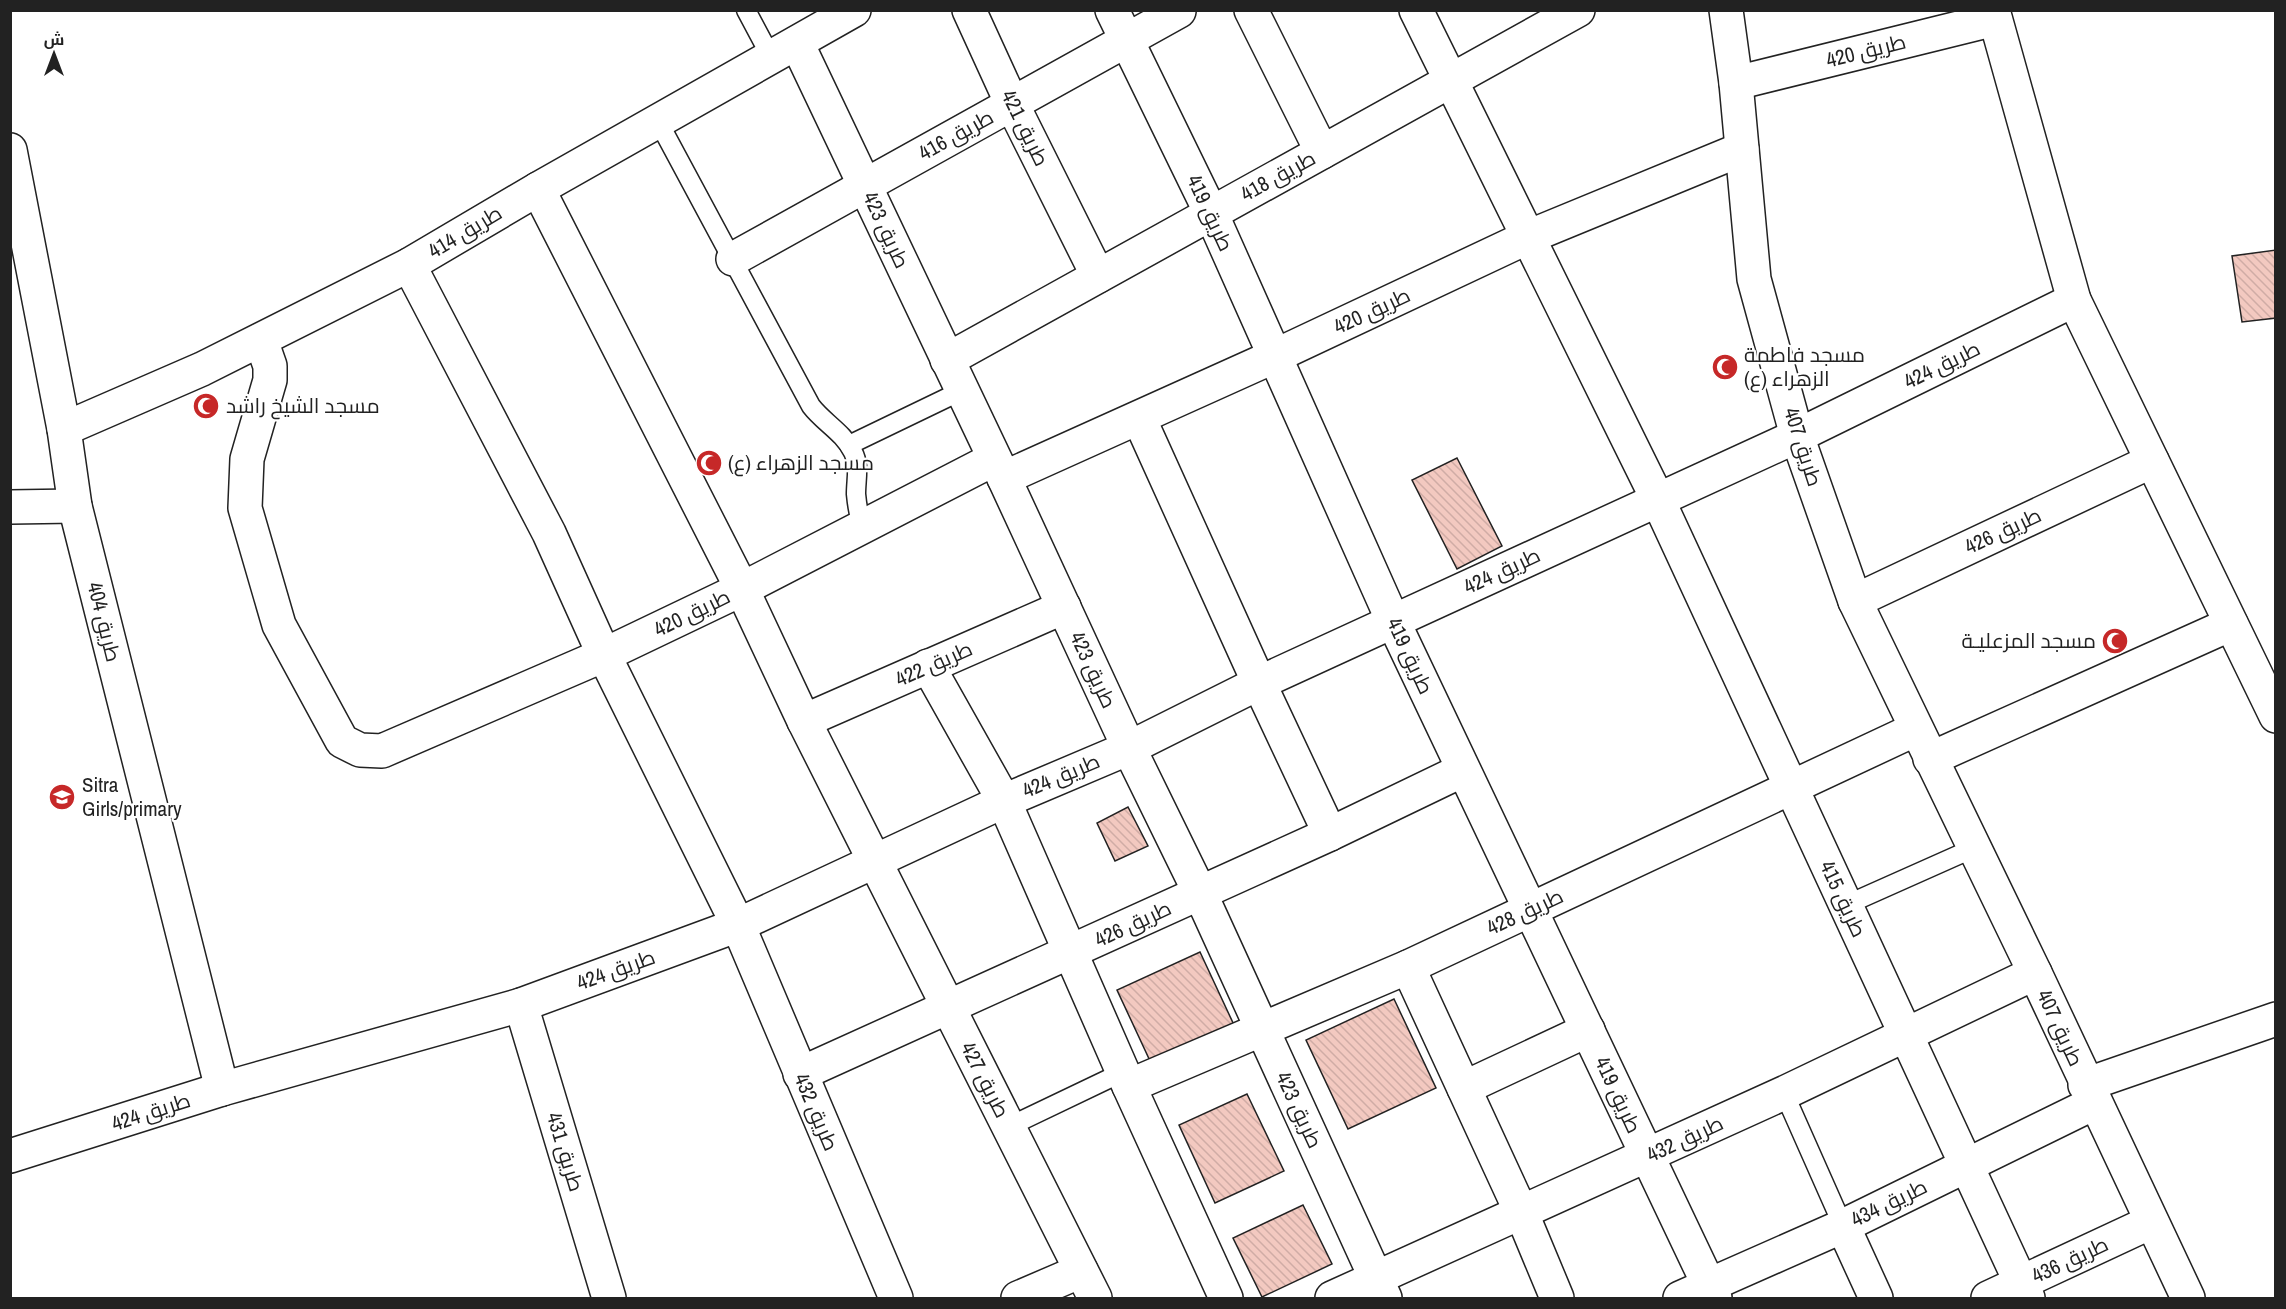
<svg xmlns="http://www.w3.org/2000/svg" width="2286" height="1309" font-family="'Archivo Narrow',Cairo,sans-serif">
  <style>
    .building { fill: url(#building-back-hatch); stroke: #222; stroke-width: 1.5 }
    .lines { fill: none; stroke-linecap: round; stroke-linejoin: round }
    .service-casing { stroke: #222; stroke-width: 21 }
    .minor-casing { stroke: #222; stroke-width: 36 }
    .service { stroke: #fff; stroke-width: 18 }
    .minor { stroke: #fff; stroke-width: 33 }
    .labels { text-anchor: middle; stroke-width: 4.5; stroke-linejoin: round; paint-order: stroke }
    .street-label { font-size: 21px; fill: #222; stroke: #fff }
    .poi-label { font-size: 21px; fill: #222; stroke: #fff; text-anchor: start }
  </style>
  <defs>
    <pattern id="building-back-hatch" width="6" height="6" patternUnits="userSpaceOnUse" patternTransform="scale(1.5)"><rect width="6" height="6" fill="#f3c9c0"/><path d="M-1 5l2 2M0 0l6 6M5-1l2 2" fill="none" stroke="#d0aca5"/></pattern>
  </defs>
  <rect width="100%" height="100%" fill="#fff"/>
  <!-- building -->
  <g class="building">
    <polygon points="2276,250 2276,318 2242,322 2232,256"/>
    <polygon points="1457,458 1502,546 1457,569 1412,480"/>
    <polygon points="1128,807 1148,846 1115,861 1097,823"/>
    <polygon points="1200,952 1234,1025 1151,1063 1117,990"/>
    <polygon points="1394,999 1436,1088 1348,1129 1306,1040"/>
    <polygon points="1247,1094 1284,1171 1215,1203 1179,1125"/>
    <polygon points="1303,1205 1332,1264 1262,1297 1233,1238"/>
  </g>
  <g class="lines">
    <defs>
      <g id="service">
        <polyline points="746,10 771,57"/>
        <path d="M658 121 811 406C824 423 843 432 853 452 860 465 856 479 856 494 857 505 859 516 862 527"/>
        <polyline points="849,445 961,391"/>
        <polyline points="1846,905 1974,848"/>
        <polyline points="1784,1093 1843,1226"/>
        <polyline points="1008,1127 1123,1072"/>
      </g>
      <g id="minor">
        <polyline points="969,10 1012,104 1098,276"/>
        <polyline points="1112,10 1211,213 1393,621 1715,1298"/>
        <polyline points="1251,10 1322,152"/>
        <polyline points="1416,10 1658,500 2028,1298"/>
        <polyline points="1726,10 1736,83 1754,279 1797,436 1855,601 2035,973 2188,1298"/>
        <polyline points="1993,10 2074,300 2276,716"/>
        <polyline points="797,43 1004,478 1129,748 1200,893 1385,1298"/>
        <polyline points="1736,83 1995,19"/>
        <polyline points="10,150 64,429 75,506 222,1089"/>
        <polyline points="538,189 742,589 804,721 1095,1298"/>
        <polyline points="733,259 1179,11"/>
        <polyline points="409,265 549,533 604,655 738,925 896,1298"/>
        <polyline points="261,340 270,366 270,380 247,459 245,508 279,625 342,741 360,750 382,751 604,655 742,589 994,459"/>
        <polyline points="947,360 1578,10"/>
        <polyline points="1139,418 1259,683 1330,834"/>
        <polyline points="64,429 202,369 409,265 538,189 854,10"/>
        <polyline points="1004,478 1275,356 1528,237 1742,149"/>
        <polyline points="10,507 75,506"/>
        <polyline points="1855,601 2152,461"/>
        <polyline points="928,666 1004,801 1129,1086 1226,1298"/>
        <polyline points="804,721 1064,607"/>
        <polyline points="1930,759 2231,624"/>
        <polyline points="1408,967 1522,1214 1557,1298"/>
        <polyline points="521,1005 609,1298"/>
        <polyline points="800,1074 1330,834 1463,770"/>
        <polyline points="2085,1085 2276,1019"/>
        <polyline points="1129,1086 1408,967 1916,729"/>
        <polyline points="1464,1088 1588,1030"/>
        <polyline points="10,1156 222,1089 521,1005 738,925 1004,801 1129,748 1259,683 1797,436 2074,300"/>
        <polyline points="1843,1226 1876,1298"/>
        <polyline points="1018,1298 1081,1271"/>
        <polyline points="1332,1298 1784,1093 2035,973"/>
        <polyline points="1680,1298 1843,1226 2094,1103"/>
        <polyline points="1988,1298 2151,1222"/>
      </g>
    </defs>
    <!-- service casing -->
    <use href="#service" class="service-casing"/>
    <!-- minor casing -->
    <use href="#minor" class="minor-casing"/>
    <!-- service -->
    <use href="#service" class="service"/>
    <!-- minor -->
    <use href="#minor" class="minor"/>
  </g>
  <!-- icons -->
  <defs>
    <symbol id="mosque-disc" viewBox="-11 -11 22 22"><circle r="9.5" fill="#c62828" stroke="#fff"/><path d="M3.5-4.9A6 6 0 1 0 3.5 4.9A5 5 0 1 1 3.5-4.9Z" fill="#fff"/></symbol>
    <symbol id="school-disc" viewBox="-11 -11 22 22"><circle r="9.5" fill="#c62828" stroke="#fff"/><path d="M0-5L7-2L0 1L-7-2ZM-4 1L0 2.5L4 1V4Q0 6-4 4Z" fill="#fff"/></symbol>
  </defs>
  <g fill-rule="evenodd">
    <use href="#mosque-disc" x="1710" y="352" width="30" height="30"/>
    <use href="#mosque-disc" x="191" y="391" width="30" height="30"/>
    <use href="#mosque-disc" x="694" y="448" width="30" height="30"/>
    <use href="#mosque-disc" x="2100" y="626" width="30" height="30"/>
    <use href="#school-disc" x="47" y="782" width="30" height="30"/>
  </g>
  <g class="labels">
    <!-- street labels -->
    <g class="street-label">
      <text transform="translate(1866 51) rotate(-14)" y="7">طريق 420</text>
      <text transform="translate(1025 128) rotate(64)" y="7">طريق 421</text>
      <text transform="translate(956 135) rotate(-29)" y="7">طريق 416</text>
      <text transform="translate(1278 176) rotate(-29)" y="7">طريق 418</text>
      <text transform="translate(1210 213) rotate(65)" y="7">طريق 419</text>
      <text transform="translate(886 230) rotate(65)" y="7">طريق 423</text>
      <text transform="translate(465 232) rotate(-31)" y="7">طريق 414</text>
      <text transform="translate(1372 311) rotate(-25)" y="7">طريق 420</text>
      <text transform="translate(1942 365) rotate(-26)" y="7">طريق 424</text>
      <text transform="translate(1803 447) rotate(72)" y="7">طريق 407</text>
      <text transform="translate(2003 531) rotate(-25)" y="7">طريق 426</text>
      <text transform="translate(1502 571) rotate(-25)" y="7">طريق 424</text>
      <text transform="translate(692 613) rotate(-26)" y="7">طريق 420</text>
      <text transform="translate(104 622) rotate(76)" y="7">طريق 404</text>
      <text transform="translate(1410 656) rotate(65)" y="7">طريق 419</text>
      <text transform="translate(934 664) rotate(-24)" y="7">طريق 422</text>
      <text transform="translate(1093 670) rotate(65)" y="7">طريق 423</text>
      <text transform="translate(1061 776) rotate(-23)" y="7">طريق 424</text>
      <text transform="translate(1843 899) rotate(65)" y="7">طريق 415</text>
      <text transform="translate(1525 912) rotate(-25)" y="7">طريق 428</text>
      <text transform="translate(1133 924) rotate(-25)" y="7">طريق 426</text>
      <text transform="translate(616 970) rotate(-20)" y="7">طريق 424</text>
      <text transform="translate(2060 1028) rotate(65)" y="7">طريق 407</text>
      <text transform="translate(985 1080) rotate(63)" y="7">طريق 427</text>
      <text transform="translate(1618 1095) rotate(65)" y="7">طريق 419</text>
      <text transform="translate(1299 1110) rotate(65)" y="7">طريق 423</text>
      <text transform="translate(151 1112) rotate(-18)" y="7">طريق 424</text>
      <text transform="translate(816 1112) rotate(67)" y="7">طريق 432</text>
      <text transform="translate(1685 1139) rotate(-25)" y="7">طريق 432</text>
      <text transform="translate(565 1152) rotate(73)" y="7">طريق 431</text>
      <text transform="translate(1889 1203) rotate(-26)" y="7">طريق 434</text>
      <text transform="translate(2070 1260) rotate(-25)" y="7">طريق 436</text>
    </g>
    <!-- poi labels -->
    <g class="poi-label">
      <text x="1744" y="362">مسجد فاطمة<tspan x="1744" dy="24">الزهراء (ع)</tspan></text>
      <text x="226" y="413">مسجد الشيخ راشد</text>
      <text x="728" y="470">مسجد الزهراء (ع)</text>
      <text x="2096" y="648" text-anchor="end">مسجد المزعليـة</text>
      <text x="82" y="792">Sitra<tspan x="82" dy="24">Girls/primary</tspan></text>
    </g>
  </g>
  <!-- border -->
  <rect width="2286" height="1309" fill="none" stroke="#222222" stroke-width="24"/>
  <!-- north arrow -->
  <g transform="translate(54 54)" stroke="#ffffff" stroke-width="4.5" paint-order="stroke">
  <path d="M0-4.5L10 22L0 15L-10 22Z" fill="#222222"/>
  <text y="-9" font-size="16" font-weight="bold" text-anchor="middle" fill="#222222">ش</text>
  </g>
</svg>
